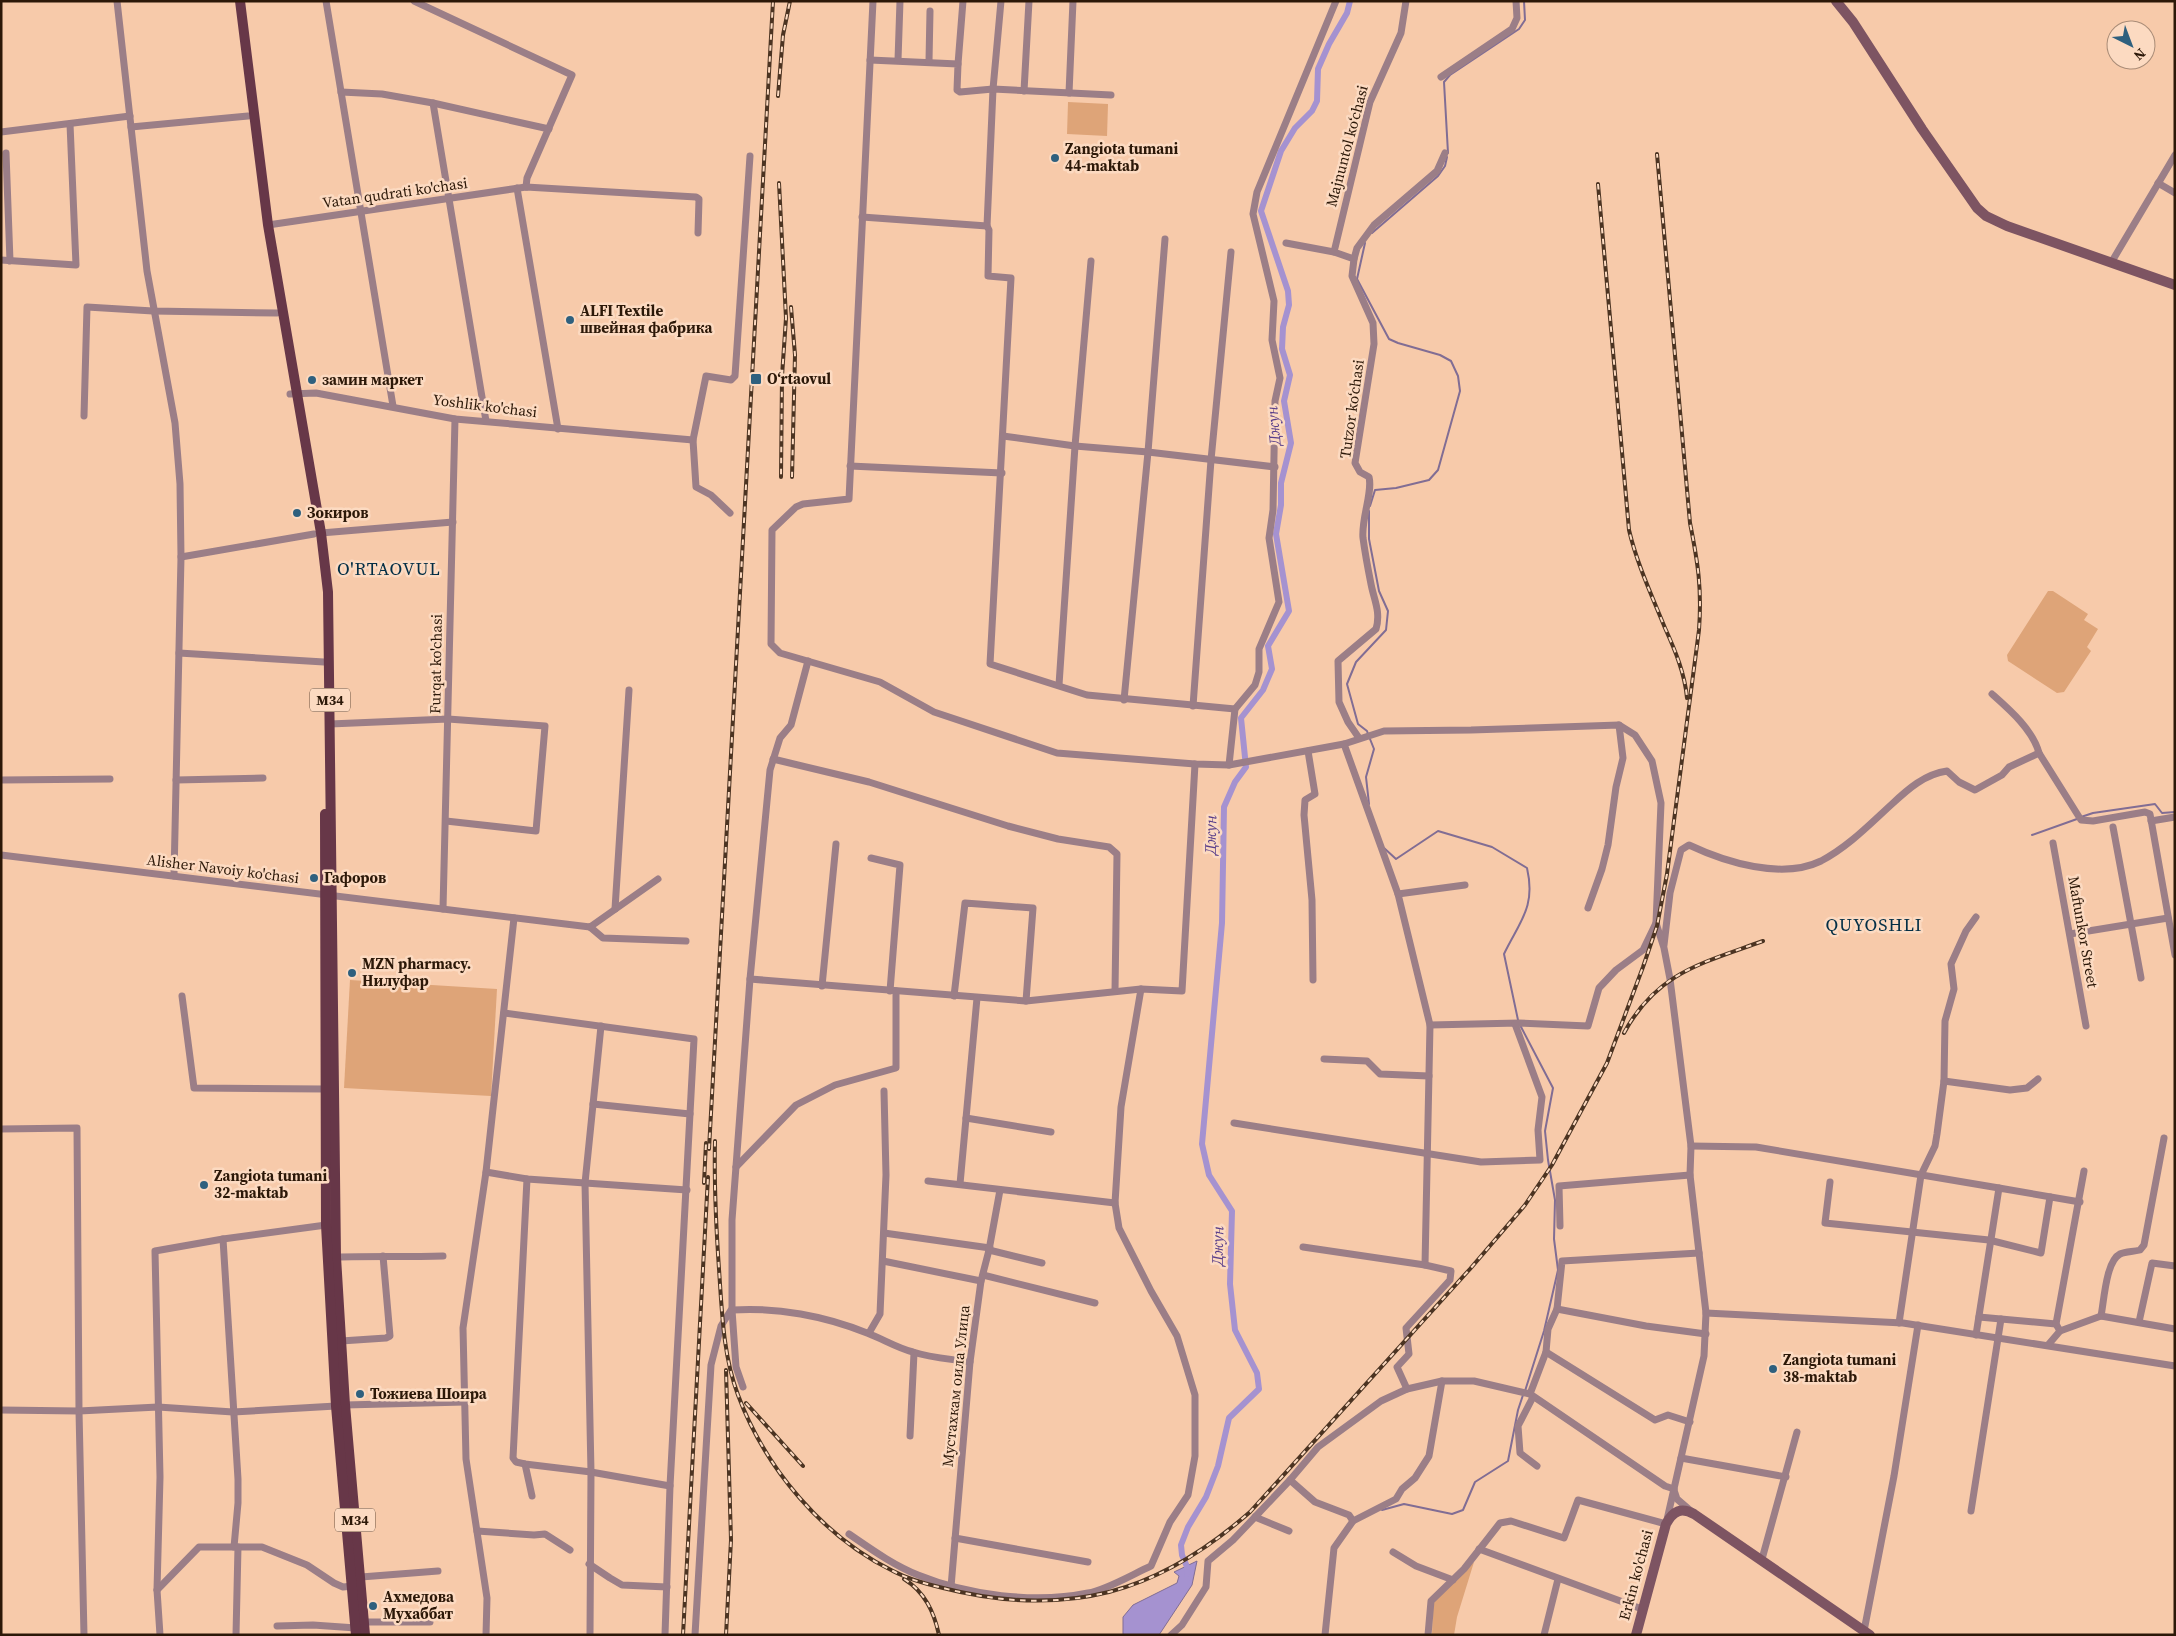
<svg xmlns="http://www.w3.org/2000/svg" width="2176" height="1636" font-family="'Source Serif 4',serif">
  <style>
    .green { fill: #dea478 }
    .water { fill: #a592d0; stroke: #816d94 }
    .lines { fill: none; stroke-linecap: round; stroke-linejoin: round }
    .stream { stroke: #816d94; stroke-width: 2 }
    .canal { stroke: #a592d0; stroke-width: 6 }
    .minor { stroke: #9b7e87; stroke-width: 7 }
    .secondary { stroke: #7d5462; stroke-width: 10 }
    .primary { stroke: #673748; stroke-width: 10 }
    .rail-casing { stroke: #4c3422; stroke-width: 4 }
    .rail { stroke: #fcdac1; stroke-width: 2; stroke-dasharray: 5.5; stroke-linecap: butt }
    .poi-dot { fill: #2f607e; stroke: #fcdac1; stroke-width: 2 }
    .labels { text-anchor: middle; stroke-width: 5; stroke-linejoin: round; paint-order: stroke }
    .shield { fill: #fcdac1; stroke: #6a5240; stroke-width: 1 }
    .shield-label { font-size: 14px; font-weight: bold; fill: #2c1808 }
    .street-label { font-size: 15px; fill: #2c1808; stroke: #fcdac1 }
    .poi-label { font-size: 15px; font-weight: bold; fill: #2c1808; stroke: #fcdac1; text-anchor: start }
    .water-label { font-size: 16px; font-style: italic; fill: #5a3f8a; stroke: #fcdac1 }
    .quarter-label { font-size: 18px; letter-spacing: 1px; fill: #032e45; stroke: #fcdac1 }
  </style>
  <rect width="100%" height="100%" fill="#f7caaa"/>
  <!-- green -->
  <g class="green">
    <polygon points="1068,102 1108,104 1107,136 1067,134"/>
    <polygon points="2048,591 2053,591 2088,614 2084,620 2098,629 2087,647 2091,651 2064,692 2057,693 2008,661 2007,655"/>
    <polygon points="350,980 497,989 491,1096 344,1088"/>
    <polygon points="1474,1562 1457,1617 1454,1635 1432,1635 1433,1603"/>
  </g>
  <!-- water -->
  <polygon class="water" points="1197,1561 1192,1585 1159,1635 1123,1635 1123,1617 1133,1605 1177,1583 1179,1576 1174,1572"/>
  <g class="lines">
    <!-- stream -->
    <g class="stream">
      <polyline points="1448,153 1444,82 1450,75 1519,29 1525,20 1524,1"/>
      <polyline points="1372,233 1438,176 1445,166 1447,157"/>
      <polyline points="1365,243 1357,279 1389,339 1398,343 1440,355 1451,361 1458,376 1460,391 1438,470 1429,480 1396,488 1375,490 1370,506"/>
      <polyline points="1368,734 1367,731 1358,724 1347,684 1356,662 1386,630 1388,611 1379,591 1369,539 1369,511"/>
      <polyline points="1369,804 1366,777 1374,749 1370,739"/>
      <polyline points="2081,817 2093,813 2155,804 2162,813 2175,812"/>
      <polyline points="2032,835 2077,819"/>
      <path d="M1384 848 1396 859 1438 831 1492 847 1527 868C1536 907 1520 921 1504 954L1518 1020"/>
      <polyline points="1520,1025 1553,1088 1545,1131 1548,1160 1555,1200 1554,1239 1558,1270 1544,1331 1525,1391"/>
      <polyline points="1382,1510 1404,1504 1452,1514 1463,1510 1475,1482 1508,1461 1518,1410 1523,1395"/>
    </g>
    <!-- canal -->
    <polyline class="canal" points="1187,1574 1188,1569 1182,1555 1181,1545 1188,1527 1206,1497 1218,1466 1229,1418 1259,1389 1257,1373 1235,1330 1230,1284 1232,1211 1209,1175 1202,1144 1222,923 1224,807 1235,782 1246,767 1241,718 1263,690 1272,669 1268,646 1289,611 1276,534 1281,505 1281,483 1291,443 1284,401 1290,375 1282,349 1283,327 1289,305 1288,291 1261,211 1281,151 1295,128 1312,111 1317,101 1318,69 1329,44 1347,13 1350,1"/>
    <!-- minor -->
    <g class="minor">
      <polyline points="117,1 147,271 175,423 180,484 181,557 174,876"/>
      <polyline points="326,1 393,406"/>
      <polyline points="414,1 572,75 527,178 526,187"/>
      <polyline points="873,1 849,499 803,504 796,507 772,530 771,644 780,653 880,682 934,712 1057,753 1195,764 1229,765 1344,744 1384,731 1471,730 1619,725 1635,735 1652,761 1661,803 1656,923 1643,950 1616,970 1599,988 1588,1026 1519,1023 1430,1025"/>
      <polyline points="1001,1 993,89 987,226 989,230 988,276 1011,278 990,664 1087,695 1235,709"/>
      <polyline points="870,60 958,64 957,90 960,92 993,89 1111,95"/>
      <polyline points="898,60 900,1"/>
      <polyline points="929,61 930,11"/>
      <polyline points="958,64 963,1"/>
      <polyline points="1441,77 1512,29 1517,18 1516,1"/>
      <polyline points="1024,91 1029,1"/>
      <polyline points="341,92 382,94 433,103 549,129"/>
      <polyline points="1069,93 1073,1"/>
      <polyline points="433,103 486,421"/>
      <polyline points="131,127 248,116"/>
      <polyline points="1,132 130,116"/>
      <polyline points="6,153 10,261"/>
      <polyline points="2158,183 2175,193"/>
      <polyline points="517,188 558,429"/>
      <polyline points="862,217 987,226"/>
      <polyline points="268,225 526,187 696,197 699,199 698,233"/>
      <polyline points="1286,243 1334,252"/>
      <polyline points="1354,259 1334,252 1370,102 1401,33 1406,1"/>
      <polyline points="1,260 76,265 70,124"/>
      <polyline points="2111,263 2175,155"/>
      <polyline points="290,394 316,393 455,419 693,440"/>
      <polyline points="84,416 87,307 153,311 277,313"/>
      <polyline points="1003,436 1075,446 1148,452 1275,467"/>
      <polyline points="850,466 1002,473"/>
      <polyline points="730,513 711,495 696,487 693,440 706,376 731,380 735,376 750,156"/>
      <polyline points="321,533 453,522"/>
      <polyline points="181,557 314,534"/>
      <polyline points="179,653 324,662"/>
      <polyline points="1059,685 1075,446 1091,261"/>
      <path d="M1992 694C2010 710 2033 730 2039 753L2081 820 2093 821 2145 812 2150 814 2175 955"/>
      <polyline points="1124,700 1148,452 1165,239"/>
      <polyline points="1193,706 1211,460 1231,252"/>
      <polyline points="330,724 448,719 545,726 536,831 446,821"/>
      <path d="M1359 738 1348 722 1339 702 1338 661 1376 629C1381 612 1374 600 1371 584 1368 569 1365 553 1363 538 1361 519 1373 492 1369 477L1360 472 1355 463 1374 344 1373 323 1352 276 1354 259 1357 248 1374 225 1437 171 1445 153"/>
      <polyline points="1344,744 1398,894 1430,1025 1425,1265"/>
      <polyline points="1308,751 1315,794 1305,800 1304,815 1312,900 1313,980"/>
      <polyline points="773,759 869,782 1008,826 1058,839 1109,847 1117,854 1115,991"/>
      <polyline points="1229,765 1235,709 1255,685 1259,672 1259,649 1279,602 1269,538 1273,510 1275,401 1280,378 1272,340 1274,301 1253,214 1257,192 1336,1"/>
      <polyline points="1,780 110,779"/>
      <polyline points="176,780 263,778"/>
      <polyline points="2151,821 2175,817"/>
      <polyline points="2113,827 2141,978"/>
      <polyline points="2053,843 2086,1026"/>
      <polyline points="1,855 590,927"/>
      <polyline points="871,858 900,865 890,991"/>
      <polyline points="1398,894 1465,885"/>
      <polyline points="1588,908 1602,869 1608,845 1616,787 1623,758 1619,725"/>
      <polyline points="443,909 455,419"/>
      <polyline points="615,909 629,690"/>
      <polyline points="590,927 603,938 686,941"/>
      <polyline points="590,927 658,879"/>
      <polyline points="2070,934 2168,918"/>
      <path d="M1664 945 1670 893 1681 850 1689 845C1725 862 1782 880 1821 861 1848 847 1870 824 1892 804 1908 789 1925 774 1947 771L1959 782 1975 790 2002 775 2009 767 2039 753"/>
      <polyline points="750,979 1026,1001 1141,989 1182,991 1195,764"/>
      <polyline points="822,986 836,844"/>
      <polyline points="182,996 194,1088 324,1089"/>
      <polyline points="954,996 965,903 1033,908 1026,1001"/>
      <polyline points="504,1013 694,1039 670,1486 665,1635"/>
      <polyline points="1324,1059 1367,1061 1380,1074 1429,1076"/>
      <polyline points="1944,1081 2010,1090 2027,1088 2038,1079"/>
      <polyline points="593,1104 690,1114"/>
      <polyline points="966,1118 1051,1132"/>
      <polyline points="1234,1123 1481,1162 1540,1160 1538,1130 1542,1097 1515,1024"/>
      <polyline points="1,1129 77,1128 79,1411 84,1635"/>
      <polyline points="1691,1146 1756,1147 1999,1188"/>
      <polyline points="736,1167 796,1105 835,1085 896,1068 896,991"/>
      <polyline points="486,1172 527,1179 687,1190"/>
      <polyline points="527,1179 513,1458 516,1462 525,1464 591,1472 670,1486"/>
      <polyline points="928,1181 1115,1203"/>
      <polyline points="1830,1182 1825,1223 1989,1240 2041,1253 2050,1197"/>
      <polyline points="960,1184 977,998"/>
      <polyline points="1560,1226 1559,1186 1690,1175"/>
      <polyline points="884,1233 990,1248"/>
      <polyline points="223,1239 238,1479 238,1503 234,1547"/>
      <polyline points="1303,1247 1425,1265 1451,1271 1450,1280 1406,1328 1409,1354 1397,1367 1407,1389"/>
      <polyline points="989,1250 1042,1263"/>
      <path d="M336 1257C372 1256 407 1257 443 1256"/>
      <polyline points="883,1261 981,1281"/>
      <polyline points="983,1275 1095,1303"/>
      <polyline points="1557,1309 1646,1326 1706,1334"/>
      <path d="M732 1310C777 1307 825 1316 867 1333 883 1339 897 1348 913 1352 931 1358 952 1359 970 1362"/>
      <polyline points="1706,1313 1903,1323 2175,1366"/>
      <path d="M2101 1316C2104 1301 2106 1261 2120 1254 2126 1251 2133 1252 2140 1250L2144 1245 2164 1138"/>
      <polyline points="1979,1317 2056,1324"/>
      <polyline points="2139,1322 2152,1263 2175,1266"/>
      <polyline points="1899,1323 1921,1175 1935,1146 1937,1134 1944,1081 1945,1021 1954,989 1951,964 1966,931 1976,917"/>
      <polyline points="2060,1331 2056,1324 2084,1171"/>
      <polyline points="869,1333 880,1314 886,1175 884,1091"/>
      <polyline points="1976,1335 1999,1188 2080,1202"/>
      <polyline points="341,1341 386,1338 390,1336 383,1256"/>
      <polyline points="2048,1345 2060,1331 2101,1316 2175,1329"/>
      <polyline points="1546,1352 1655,1420 1668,1415 1690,1422"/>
      <polyline points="743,1387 736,1367 732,1310 732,1220 750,979 770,770 780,738 791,725 808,661"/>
      <polyline points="1533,1397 1518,1426 1520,1453 1537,1466"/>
      <polyline points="345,1405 465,1402"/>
      <polyline points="1,1410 79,1411 158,1407 233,1412 336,1406"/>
      <polyline points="910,1436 914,1353"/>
      <polyline points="1681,1458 1786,1477"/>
      <polyline points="525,1464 532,1496"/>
      <polyline points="1290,1480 1315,1502 1349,1515 1353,1521"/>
      <polyline points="1674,1489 1665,1486 1530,1394 1546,1352 1548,1329 1557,1309 1562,1261 1699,1253"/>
      <polyline points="1674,1490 1677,1499 1692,1512"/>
      <polyline points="1971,1511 2001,1319"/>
      <polyline points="1255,1517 1289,1531"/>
      <polyline points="477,1531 534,1535 545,1534 570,1550"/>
      <path d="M849 1534C871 1549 893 1565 918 1575 967 1595 1035 1604 1088 1593 1106 1590 1133 1574 1151 1566L1170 1522 1188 1495 1195 1456V1395L1177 1336 1151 1291 1119 1228 1115 1203 1121 1107 1141 989"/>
      <polyline points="955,1538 1088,1562"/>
      <polyline points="1479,1549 1642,1609"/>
      <polyline points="1393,1552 1416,1566 1453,1580"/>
      <polyline points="1762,1559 1797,1432"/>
      <polyline points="589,1564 610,1578 622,1585 667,1587"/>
      <polyline points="361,1577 438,1571"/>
      <polyline points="951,1587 970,1362 981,1281 989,1250 1000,1190"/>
      <polyline points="157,1590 199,1547 262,1547 307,1565 334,1583 343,1587 353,1586"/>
      <polyline points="364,1622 430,1622"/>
      <polyline points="277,1626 313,1625 356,1628"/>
      <polyline points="1864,1631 1894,1476 1918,1325"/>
      <polyline points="160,1635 157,1590 160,1477 155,1251 223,1239 326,1225"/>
      <polyline points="236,1635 238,1547"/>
      <polyline points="486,1635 487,1598 466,1459 463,1328 486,1172 514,918"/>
      <polyline points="590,1635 591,1472 585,1183 601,1026"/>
      <polyline points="695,1635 711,1365 721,1326 731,1310"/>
      <polyline points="1171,1635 1182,1625 1206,1587 1208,1561 1233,1540 1255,1517 1290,1480 1318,1447 1381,1401 1407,1389 1442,1381 1474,1381 1530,1394"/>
      <polyline points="1325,1635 1334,1548 1353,1521 1396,1499 1402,1489 1415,1478 1429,1456 1442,1381"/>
      <polyline points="1428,1635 1431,1601 1464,1569 1500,1523 1511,1521 1564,1538 1578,1500 1666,1524 1704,1356 1706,1313 1690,1175 1691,1146 1670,979 1664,948 1656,923"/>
      <polyline points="1544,1635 1558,1579"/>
    </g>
    <!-- secondary -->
    <g class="secondary">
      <polyline points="1836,1 1853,22 1922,129 1977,208 1986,216 2007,226 2175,285"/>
      <path d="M1636 1635 1666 1524C1673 1511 1681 1507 1694 1514L1870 1635"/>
    </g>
    <!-- primary -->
    <g class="primary">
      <polyline points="240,1 268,225 321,533 328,592 336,1257 345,1405 365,1635"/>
      <polyline points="325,814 326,1225 336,1406 356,1635"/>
    </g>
    <defs>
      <g id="rail">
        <polyline points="778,96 783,35 790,1"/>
        <polyline points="779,183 786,318 782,376 781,477"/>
        <path d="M1598 184 1629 530C1637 564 1652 596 1665 628 1675 650 1685 674 1687 698"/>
        <polyline points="791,307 795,355 792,477"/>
        <path d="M1624 1033C1657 972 1703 963 1763 941"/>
        <path d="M715 1141C714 1184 716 1226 719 1269 722 1312 723 1355 738 1395 765 1468 823 1537 893 1571 908 1579 926 1584 943 1588 998 1602 1053 1606 1109 1592 1163 1578 1209 1548 1250 1512L1470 1269 1525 1205 1552 1165 1607 1063 1643 967 1657 926 1667 874 1699 630C1702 589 1698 563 1690 523L1657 154"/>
        <polyline points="709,1149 773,1"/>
        <polyline points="704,1183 706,1143"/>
        <polyline points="746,1403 803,1466"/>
        <path d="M904 1579C925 1592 934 1612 939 1635"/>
        <polyline points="683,1635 708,1177"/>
        <polyline points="726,1635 731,1540 726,1370"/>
      </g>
    </defs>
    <!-- rail casing -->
    <use href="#rail" class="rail-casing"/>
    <!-- rail -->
    <use href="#rail" class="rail"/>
  </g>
  <!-- markers -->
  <g class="poi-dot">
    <circle cx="1055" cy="158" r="5"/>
    <circle cx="570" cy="320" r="5"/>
    <rect x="750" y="373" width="12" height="12" rx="2.5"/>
    <circle cx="312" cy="380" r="5"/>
    <circle cx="297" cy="513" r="5"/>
    <circle cx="314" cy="878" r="5"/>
    <circle cx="352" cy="973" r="5"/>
    <circle cx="204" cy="1185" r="5"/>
    <circle cx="1773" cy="1369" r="5"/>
    <circle cx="360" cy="1394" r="5"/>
    <circle cx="373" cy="1606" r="5"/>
  </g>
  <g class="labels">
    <!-- shield labels -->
    <g class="shield">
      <rect x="310" y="688.5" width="40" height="23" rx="4"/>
      <rect x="335" y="1508.5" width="40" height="23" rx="4"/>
    </g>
    <g class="shield-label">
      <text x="330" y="705">M34</text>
      <text x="355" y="1525">M34</text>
    </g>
    <!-- street labels -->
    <g class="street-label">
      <text transform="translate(1347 146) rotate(-75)" y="5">Majnuntol ko‘chasi</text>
      <text transform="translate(395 193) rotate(-8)" y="5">Vatan qudrati ko'chasi</text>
      <text transform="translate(485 406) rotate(7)" y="5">Yoshlik ko'chasi</text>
      <text transform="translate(1352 409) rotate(-82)" y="5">Tutzor ko‘chasi</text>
      <text transform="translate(436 664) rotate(-89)" y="5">Furqat ko'chasi</text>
      <text transform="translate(223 869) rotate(7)" y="5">Alisher Navoiy ko'chasi</text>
      <text transform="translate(2083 932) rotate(80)" y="5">Maftunkor Street</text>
      <text transform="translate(956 1386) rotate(-84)" y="5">Мустахкам оила Улица</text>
      <text transform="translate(1636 1575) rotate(-75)" y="5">Erkin ko'chasi</text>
    </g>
    <!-- poi labels -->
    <g class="poi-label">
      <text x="1065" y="154">Zangiota tumani<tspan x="1065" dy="17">44-maktab</tspan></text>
      <text x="580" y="316">ALFI Textile<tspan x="580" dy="17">швейная фабрика</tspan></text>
      <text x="767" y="384">Oʻrtaovul</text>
      <text x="322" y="385">замин маркет</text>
      <text x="307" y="518">Зокиров</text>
      <text x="324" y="883">Гафоров</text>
      <text x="362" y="969">MZN pharmacy.<tspan x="362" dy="17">Нилуфар</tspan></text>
      <text x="214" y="1181">Zangiota tumani<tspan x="214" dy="17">32-maktab</tspan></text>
      <text x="1783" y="1365">Zangiota tumani<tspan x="1783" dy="17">38-maktab</tspan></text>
      <text x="370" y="1399">Тожиева Шоира</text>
      <text x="383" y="1602">Ахмедова<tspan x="383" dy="17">Мухаббат</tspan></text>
    </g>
    <!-- water labels -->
    <g class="water-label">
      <text transform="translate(1273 426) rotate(-95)" y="6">Джун</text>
      <text transform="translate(1210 835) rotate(-89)" y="6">Джун</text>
      <text transform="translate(1217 1246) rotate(-89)" y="6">Джун</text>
    </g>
    <!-- quarter labels -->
    <g class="quarter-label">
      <text x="389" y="575">O'RTAOVUL</text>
      <text x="1874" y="931">QUYOSHLI</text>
    </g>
  </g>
  <!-- border -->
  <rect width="2176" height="1636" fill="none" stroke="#2c1808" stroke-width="5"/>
  <!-- north arrow -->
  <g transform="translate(2131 45) rotate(138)"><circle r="24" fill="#fcdac1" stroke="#a98c77"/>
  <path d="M0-4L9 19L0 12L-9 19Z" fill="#2f607e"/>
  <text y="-8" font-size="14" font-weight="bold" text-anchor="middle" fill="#2c1808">N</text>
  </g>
</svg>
